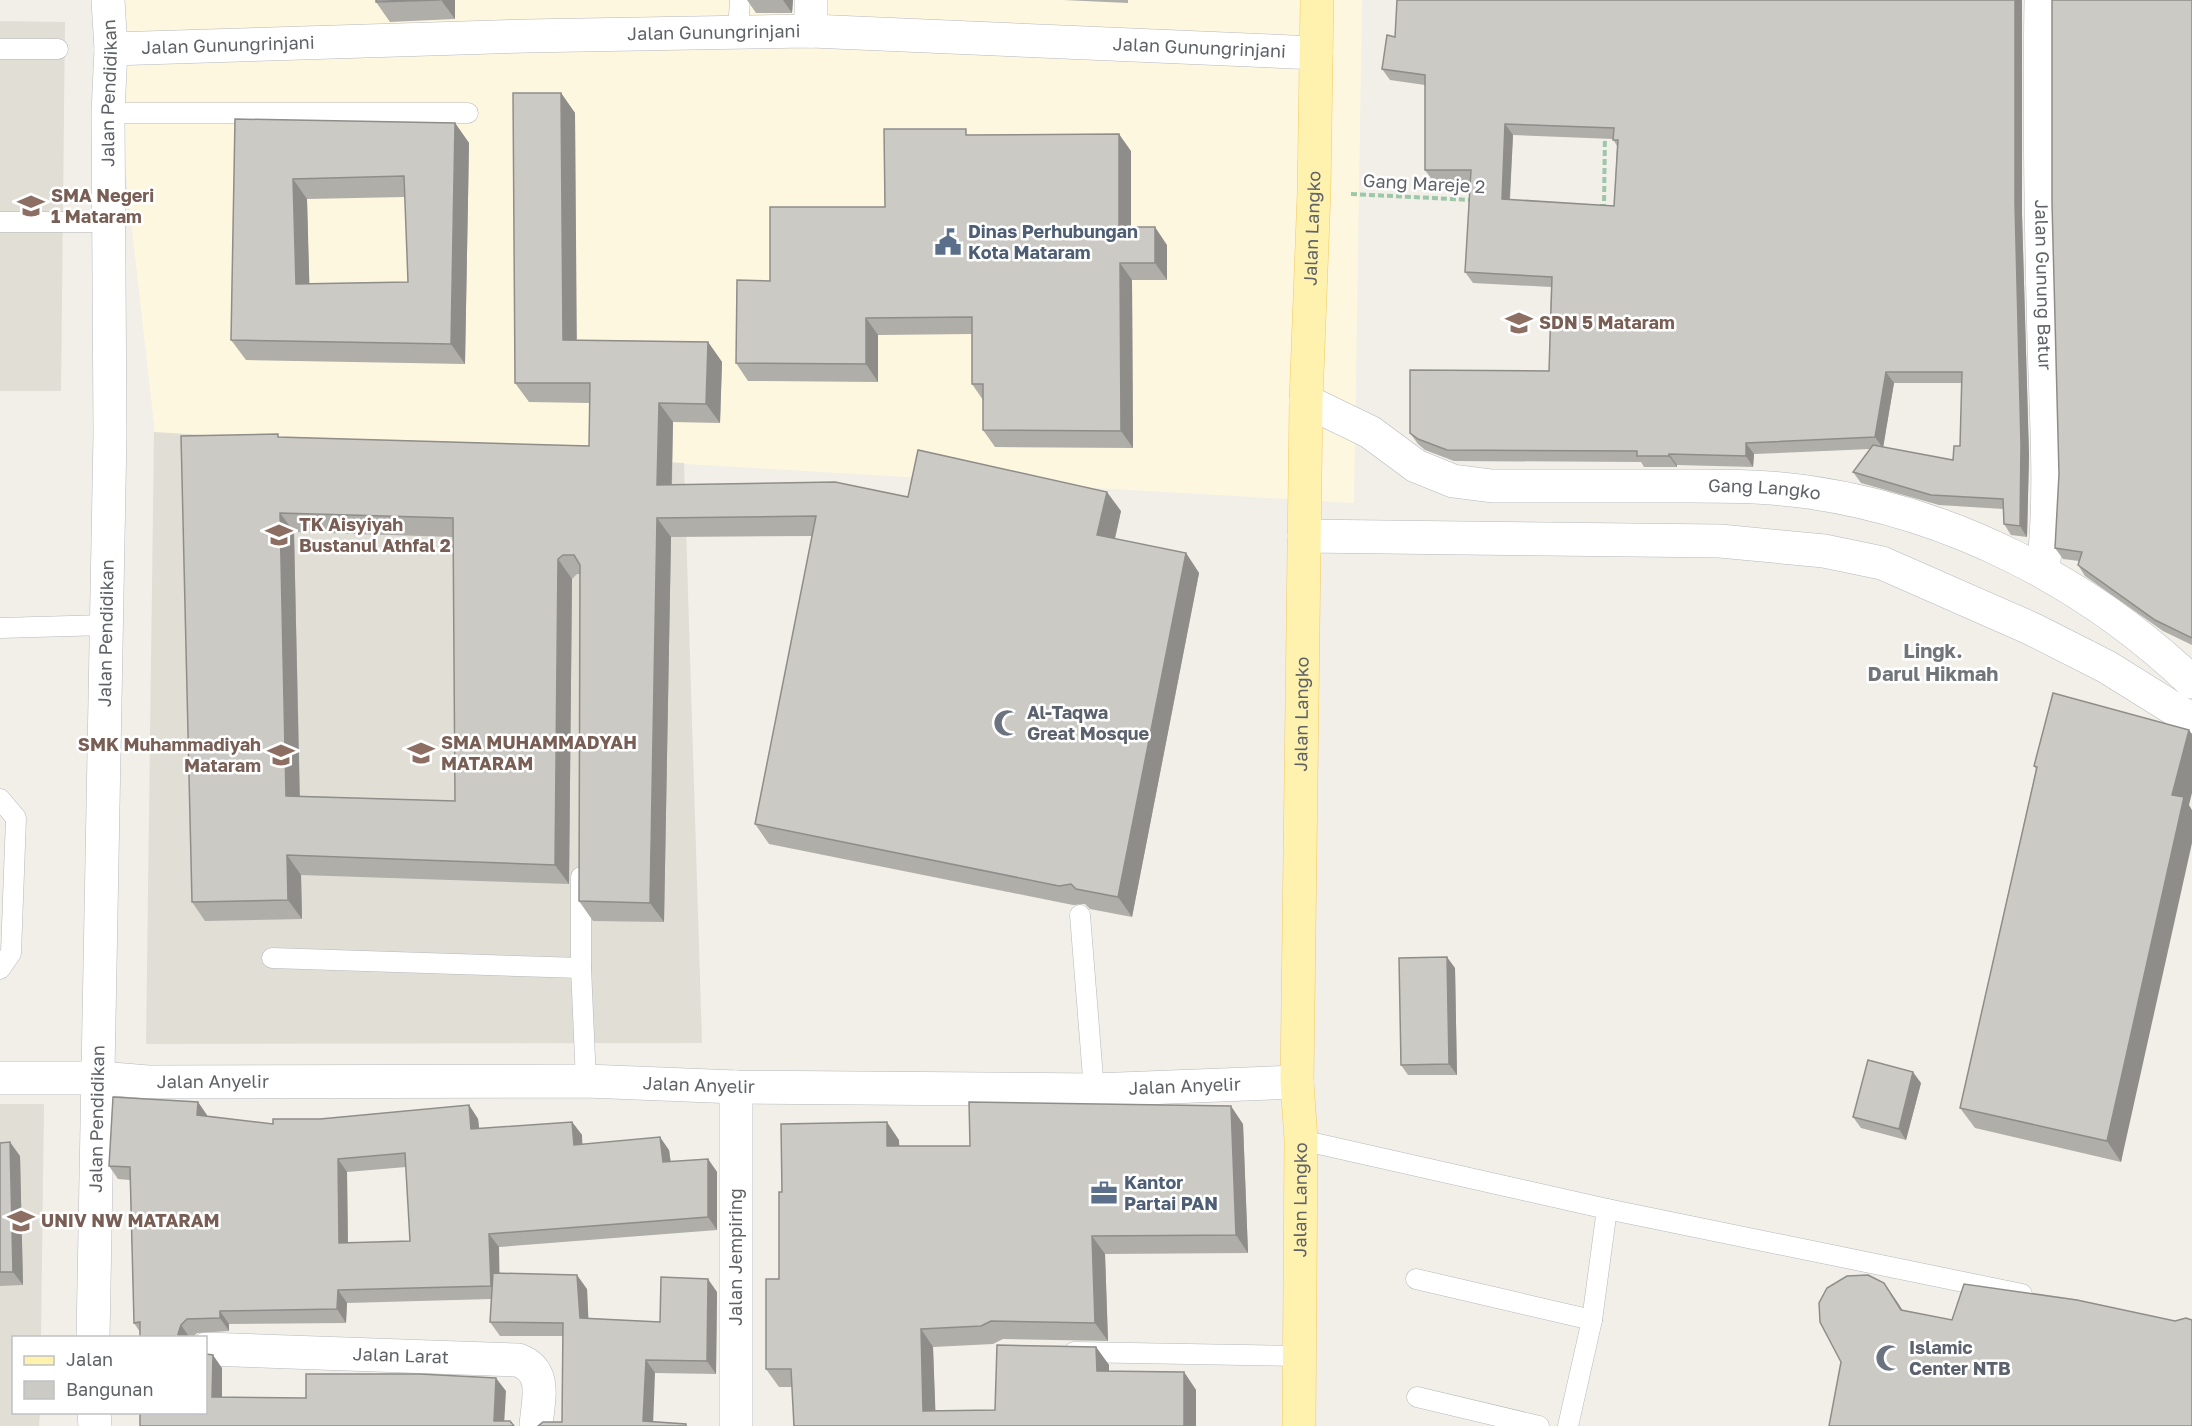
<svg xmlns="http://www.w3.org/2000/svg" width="2192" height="1426" font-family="'Golos Text',sans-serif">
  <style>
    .commercial { fill: #fef7e0 }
    .education { fill: #e1ded6 }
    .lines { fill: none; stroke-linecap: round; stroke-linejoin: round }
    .service-casing { stroke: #b5b8bc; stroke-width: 21 }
    .minor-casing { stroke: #b5b8bc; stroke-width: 34 }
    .secondary-casing { stroke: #b6babf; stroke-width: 34 }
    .primary-casing { stroke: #f2c960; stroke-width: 34 }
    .path { stroke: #9cc7a9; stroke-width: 4; stroke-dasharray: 6 3; stroke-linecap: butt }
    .service { stroke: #fff; stroke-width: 20 }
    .minor { stroke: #fff; stroke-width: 33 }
    .secondary { stroke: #fff; stroke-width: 33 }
    .primary { stroke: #fff2af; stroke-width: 33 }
    .wall { fill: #afaea9; fill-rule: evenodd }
    .shaded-wall { fill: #8f8d8a }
    .building { fill: #cccac5; stroke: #8f8d8a; stroke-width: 1.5; fill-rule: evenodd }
    .labels { text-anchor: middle; stroke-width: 5; stroke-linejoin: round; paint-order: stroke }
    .street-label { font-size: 18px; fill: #5f6368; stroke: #fff }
    .education-label { font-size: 18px; font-weight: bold; fill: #785e54; stroke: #fff; text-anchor: start }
    .service-label { font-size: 18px; font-weight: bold; fill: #4e5e75; stroke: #fff; text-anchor: start }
    .worship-label { font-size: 18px; font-weight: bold; fill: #5b616d; stroke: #fff; text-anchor: start }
    .neighbourhood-label { font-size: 20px; font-weight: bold; fill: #70757a; stroke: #fff }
  </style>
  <rect width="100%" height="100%" fill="#f1efe8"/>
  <!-- commercial -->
  <polygon class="commercial" points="115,0 1362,0 1354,503 155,433 114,69"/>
  <!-- education -->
  <g class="education">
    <polygon points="0,21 65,22 61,391 0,391"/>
    <polygon points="154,432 684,463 702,1043 146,1044"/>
    <polygon points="0,1104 44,1104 41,1337 14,1338 14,1412 40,1413 39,1426 0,1426"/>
  </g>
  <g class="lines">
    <defs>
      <g id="service">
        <polyline points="738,32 740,0"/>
        <polyline points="0,49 58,49"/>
        <polyline points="108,113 468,113"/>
        <polyline points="0,222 109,222"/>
        <polyline points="0,628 106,625"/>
        <polyline points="0,799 16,818 11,953 0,969"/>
        <polyline points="581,877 581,968 586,1081"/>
        <polyline points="1080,915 1094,1090"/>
        <polyline points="272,958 581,968"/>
        <polyline points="1301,1140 1607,1209 2022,1294"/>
        <polyline points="1416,1279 1592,1320"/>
        <polyline points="1074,1352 1299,1356"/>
        <polyline points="1417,1397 1539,1426"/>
        <polyline points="1568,1426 1592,1320 1607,1209"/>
      </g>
      <g id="minor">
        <path id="s1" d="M2041 0C2039 114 2041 228 2044 342 2046 417 2052 495 2043 570"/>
        <polyline points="811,31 811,0"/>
        <path id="s2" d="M111 49 526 36 811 31 1316 53"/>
        <path id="s3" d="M1306 401 1370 432 1416 466 1453 481 1492 486C1549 486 1606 486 1664 486 1712 486 1761 485 1808 492 1953 513 2087 582 2192 682"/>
        <polyline points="1304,536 1720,541 1824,551 1882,563 2032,629 2107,667 2192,720"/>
        <path id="s4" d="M0 1078H100L148 1082 586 1081 736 1087 1094 1090 1297 1082"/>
        <path id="s5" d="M206 1349 518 1360C548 1371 538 1399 536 1426"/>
        <polyline points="736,1426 736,1087"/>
      </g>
      <g id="secondary">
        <path id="s6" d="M93 1338 110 434 108 113 111 49 108 0"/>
        <polyline points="94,1412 95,1426"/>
      </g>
      <g id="primary">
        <path id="s7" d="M1299 1426 1301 1140 1297 1082 1306 401 1314 192 1317 0"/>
      </g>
    </defs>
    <!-- service casing -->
    <use href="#service" class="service-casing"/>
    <!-- minor casing -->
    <use href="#minor" class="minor-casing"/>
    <!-- secondary casing -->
    <use href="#secondary" class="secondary-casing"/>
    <!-- primary casing -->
    <use href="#primary" class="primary-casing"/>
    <!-- path -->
    <g class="path">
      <polyline points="1351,194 1472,200"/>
      <polyline points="1600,206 1604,206 1605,133"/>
    </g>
    <!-- service -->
    <use href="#service" class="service"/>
    <!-- minor -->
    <use href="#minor" class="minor"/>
    <!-- secondary -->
    <use href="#secondary" class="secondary"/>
    <!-- primary -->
    <use href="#primary" class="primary"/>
  </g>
  <!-- wall -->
  <g class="wall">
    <polygon points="455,0 455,19 390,22 376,2"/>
    <polygon points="747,0 793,0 792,13 756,13"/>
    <polygon points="1063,0 1128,0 1128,3"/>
    <polygon points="2192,0 2192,645 2163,631 2085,576 2078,565 2079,561 2063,559 2055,548 2059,474"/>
    <path d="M1395 37 2022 214 2029 456 2027 537 2011 535 2004 524 2003 509 1939 505 1861 483 1853 472 1870 449 1754 454 1753 467 1677 465V467H1644L1641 462 1454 461 1425 450 1418 444 1410 433 1549 371 1551 287 1473 283 1465 272 1471 181H1433L1425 170V85L1390 80 1382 69ZM1513 135 1613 139 1617 146 1614 206 1510 200ZM1894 383H1962L1960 446 1953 460 1883 447Z"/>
    <path d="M561 93 575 113 576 340 708 342 722 362 720 423 673 422 672 485 908 497 1121 511 1115 539 1186 553 1199 573 1132 917 1090 909 1085 904 1073 905 769 844 755 824 812 536 671 537 664 922 593 921 579 901 580 574H577L572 579 569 884 301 875 302 919 205 921 192 902 281 437 589 446 590 403 529 402 515 383ZM294 532 453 537 455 801 300 796Z"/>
    <path d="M235 119 455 123 469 143 465 364 246 360 231 340ZM405 197 408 282 309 284 307 199Z"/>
    <polygon points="971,135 1131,151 1131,227 1167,245 1167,280 1132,280 1133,448 995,447 983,430 983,400 972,384 972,334 878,335 878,382 748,381 736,363 770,281 885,207"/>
    <polygon points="2034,766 2189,805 2121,1162 1975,1128 1960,1108 2036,769"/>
    <polygon points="1455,968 1457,1075 1408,1075 1401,1065"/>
    <polygon points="1921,1083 1906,1140 1861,1128 1853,1117"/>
    <path d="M198 1102 207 1116 273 1124 469 1105 478 1119 479 1129 572 1122 582 1135V1144L669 1150 671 1162 708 1159 717 1172V1230L499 1247V1274L587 1289 588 1318 660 1322 717 1292 716 1374 655 1373 562 1422 563 1336H500L490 1322 491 1299 347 1303 346 1323 229 1324V1331L197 1333 192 1338H140V1332L134 1323 130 1180 118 1179 109 1166ZM406 1167 410 1241 348 1243 347 1172Z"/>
    <polygon points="1243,1124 1248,1253 1105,1254 1108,1341 1003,1339 993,1344 933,1347 935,1410 995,1410 1096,1347 1109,1365 1109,1371 1184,1372 1196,1390 1196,1426 794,1426 792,1387 779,1387 766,1369 779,1279 782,1192 899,1140 899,1146 970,1146"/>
    <polygon points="0,1143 20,1156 23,1285 0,1286"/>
  </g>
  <!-- shaded-wall -->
  <g class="shaded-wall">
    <polygon points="441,0 455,0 455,19"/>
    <polygon points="783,0 793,0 792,13"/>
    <polygon points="2015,0 2022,0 2022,214 2029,456 2027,537 2020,526 2015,203"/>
    <polygon points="561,93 575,113 577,359 563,340"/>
    <polygon points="455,123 469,143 465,364 451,344"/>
    <polygon points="1505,124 1513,135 1509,210 1502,199"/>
    <polygon points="1119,134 1131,151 1131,245 1119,227"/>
    <polygon points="293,179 307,199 310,305 296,284"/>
    <polygon points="1155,227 1167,245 1167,280 1155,263"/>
    <polygon points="1120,263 1132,280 1133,448 1121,431"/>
    <polygon points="866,318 878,335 878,382 866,364"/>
    <polygon points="708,342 722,362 720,423 706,404"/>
    <polygon points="1886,372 1894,383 1883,448 1875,437"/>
    <polygon points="659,403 673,422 671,505 657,485"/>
    <polygon points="1746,443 1754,454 1753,467 1746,456"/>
    <polygon points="1669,454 1677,465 1677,467 1669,456"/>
    <polygon points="1107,492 1121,511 1111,555 1097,535"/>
    <polygon points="280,513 294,532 300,815 286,796"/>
    <polygon points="657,518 671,537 664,922 650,903"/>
    <polygon points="1186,553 1199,573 1132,917 1118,897"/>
    <polygon points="558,559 572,579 569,884 555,865"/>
    <polygon points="2189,730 2192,734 2192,793 2189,805 2192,810 2192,843 2121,1162 2107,1141 2172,795"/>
    <polygon points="287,855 301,875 302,919 288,900"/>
    <polygon points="1447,957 1455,968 1457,1075 1449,1064"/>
    <polygon points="1913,1072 1921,1083 1906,1140 1899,1129"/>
    <polygon points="198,1102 207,1115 206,1128 197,1115"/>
    <polygon points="469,1105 478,1119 481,1143 471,1129"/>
    <polygon points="1231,1106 1243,1124 1248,1253 1236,1235"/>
    <polygon points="572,1122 582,1135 583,1159 574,1145"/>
    <polygon points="887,1122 899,1140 900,1164 887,1146"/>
    <polygon points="660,1137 669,1150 672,1176 663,1162"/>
    <polygon points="10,1142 20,1156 23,1285 13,1272"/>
    <polygon points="338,1159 347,1172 348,1256 339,1243"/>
    <polygon points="708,1159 717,1172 717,1230 708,1217"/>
    <polygon points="489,1234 499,1247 500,1299 491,1286"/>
    <polygon points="1092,1236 1105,1254 1108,1341 1095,1323"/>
    <polygon points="577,1275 587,1289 589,1331 580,1318"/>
    <polygon points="708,1279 717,1292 716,1374 707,1361"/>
    <polygon points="1884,1283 1898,1303 1915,1330 1901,1310"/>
    <polygon points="338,1290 347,1303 346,1323 337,1309"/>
    <polygon points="220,1311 229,1324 229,1331 220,1318"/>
    <polygon points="181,1325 190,1338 179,1338 178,1334"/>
    <polygon points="921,1329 933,1347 936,1426 923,1411"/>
    <polygon points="1096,1347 1109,1365 1109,1390 1097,1371"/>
    <polygon points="213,1355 222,1368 222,1410 212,1397"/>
    <polygon points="646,1360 655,1373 653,1426 643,1421"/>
    <polygon points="1184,1372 1196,1390 1196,1426 1184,1426"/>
    <polygon points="496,1378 506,1391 504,1426 494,1421"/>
  </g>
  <!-- building -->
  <g class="building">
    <polygon points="376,0 441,0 376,2"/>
    <path d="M1397 0H2015V203L2021 445 2020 526 2004 524 2003 499 1931 495 1853 472 1873 445 1953 460 1954 446H1960L1962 372H1886L1875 437 1746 443V456L1669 454V456H1637V451L1447 450 1418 439 1410 433V370L1549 371 1552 277 1465 272 1471 170H1425V75L1382 69 1387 35 1395 37ZM1505 124 1614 128 1613 140H1618L1614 206 1502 199Z"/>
    <polygon points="2052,0 2192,0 2192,638 2155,620 2078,565 2082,552 2055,548 2059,474 2052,203"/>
    <path d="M513 93H561L563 340 708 342 706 404 659 403 657 485 835 482 908 497 918 450 1107 492 1097 535 1186 553 1118 897 1076 889 1071 884 1059 886 755 824 816 516 657 518 650 903 579 901 580 565 574 555H563L558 559 555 865 287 855 288 900 192 902 181 436 278 434V437L589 446 590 383H515ZM280 513 453 518 455 801 286 796Z"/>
    <path d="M235 119 455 123 451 344 231 340ZM404 176 408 282 296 284 293 179Z"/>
    <polygon points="884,129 966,129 966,135 1119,134 1119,227 1155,227 1155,263 1120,263 1121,431 983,430 983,384 972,384 972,317 866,318 866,364 736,363 737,280 770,281 770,207 885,207"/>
    <polygon points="2053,693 2189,730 2172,795 2184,797 2107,1141 1960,1108 2037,767 2034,766"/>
    <polygon points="1447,957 1449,1064 1401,1065 1399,958"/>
    <polygon points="1868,1060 1913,1072 1899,1129 1853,1117"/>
    <path d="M113 1097 198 1102 197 1115 273 1124V1119H320L469 1105 471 1129 572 1122 574 1145 660 1137 663 1162 708 1159V1217L489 1234 491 1286 338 1290 337 1309 220 1311V1318L187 1319 181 1325 178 1334 179 1338H140V1322L134 1323 130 1167 109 1166ZM405 1153 410 1241 339 1243 338 1159Z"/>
    <polygon points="969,1102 1231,1106 1236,1235 1092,1236 1095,1323 991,1321 981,1326 921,1329 923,1411 995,1410 997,1345 1096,1347 1097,1371 1184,1372 1184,1426 794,1426 791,1369 766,1369 766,1279 779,1279 779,1192 782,1192 781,1124 887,1122 887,1146 970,1146"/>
    <polygon points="10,1142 13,1272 0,1272 0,1143"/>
    <polygon points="493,1273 577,1275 580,1318 660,1322 661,1277 708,1279 707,1361 646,1360 643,1421 686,1424 686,1426 538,1426 543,1422 562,1422 563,1323 490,1322"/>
    <polygon points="1868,1275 1884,1283 1901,1310 1952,1320 1964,1284 2077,1300 2175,1321 2186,1318 2192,1320 2192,1426 1829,1426 1841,1362 1820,1322 1819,1303 1827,1288 1847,1276"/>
    <polygon points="206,1354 213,1355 212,1397 306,1398 306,1374 419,1374 496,1378 494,1421 510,1421 514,1426 140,1426 140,1413 206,1413"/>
  </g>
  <!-- icons -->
  <defs>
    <symbol id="school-bare" viewBox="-9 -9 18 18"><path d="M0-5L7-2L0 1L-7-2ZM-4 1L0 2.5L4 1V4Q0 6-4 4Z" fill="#8d6e63" stroke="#fff" stroke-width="2.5" paint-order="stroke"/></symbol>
    <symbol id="civic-bare" viewBox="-9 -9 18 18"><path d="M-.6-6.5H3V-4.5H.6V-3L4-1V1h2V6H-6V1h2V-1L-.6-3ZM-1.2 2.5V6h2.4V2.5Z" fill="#5c6f8a" stroke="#fff" stroke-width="2.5" paint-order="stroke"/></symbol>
    <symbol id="mosque-bare" viewBox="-9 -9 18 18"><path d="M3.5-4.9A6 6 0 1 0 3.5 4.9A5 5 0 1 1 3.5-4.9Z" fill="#6b7280" stroke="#fff" stroke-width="2.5" paint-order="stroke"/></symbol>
    <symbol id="office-bare" viewBox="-9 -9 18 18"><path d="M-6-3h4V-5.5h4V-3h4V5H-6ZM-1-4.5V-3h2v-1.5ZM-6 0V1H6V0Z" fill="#5c6f8a" stroke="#fff" stroke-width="2.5" paint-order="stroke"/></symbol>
    <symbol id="university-bare" viewBox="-9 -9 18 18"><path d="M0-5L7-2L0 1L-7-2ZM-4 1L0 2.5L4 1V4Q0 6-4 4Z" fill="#8d6e63" stroke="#fff" stroke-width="2.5" paint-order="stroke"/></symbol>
  </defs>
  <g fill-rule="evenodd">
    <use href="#school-bare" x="12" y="187" width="38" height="38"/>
    <use href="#civic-bare" x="929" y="223" width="38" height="38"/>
    <use href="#school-bare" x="1500" y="304" width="38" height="38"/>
    <use href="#school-bare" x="260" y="516" width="38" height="38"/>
    <use href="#mosque-bare" x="988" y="704" width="38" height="38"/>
    <use href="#school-bare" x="402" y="734" width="38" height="38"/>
    <use href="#school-bare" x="262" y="736" width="38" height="38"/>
    <use href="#office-bare" x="1085" y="1174" width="38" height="38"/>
    <use href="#university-bare" x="2" y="1202" width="38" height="38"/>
    <use href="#mosque-bare" x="1870" y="1339" width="38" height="38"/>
  </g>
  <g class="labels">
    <!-- street labels -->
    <g class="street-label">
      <text dy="6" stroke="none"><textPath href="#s2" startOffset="603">Jalan Gunungrinjani</textPath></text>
      <text dy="6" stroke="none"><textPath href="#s2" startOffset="117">Jalan Gunungrinjani</textPath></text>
      <text dy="6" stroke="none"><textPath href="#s2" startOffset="1089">Jalan Gunungrinjani</textPath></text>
      <text dy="6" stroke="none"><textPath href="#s6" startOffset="1245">Jalan Pendidikan</textPath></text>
      <text transform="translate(1424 184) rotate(3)" y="6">Gang Mareje 2</text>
      <text dy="6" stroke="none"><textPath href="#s7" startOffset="1198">Jalan Langko</textPath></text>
      <text dy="6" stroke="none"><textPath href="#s1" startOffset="285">Jalan Gunung Batur</textPath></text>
      <text dy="6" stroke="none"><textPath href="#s3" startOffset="480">Gang Langko</textPath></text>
      <text dy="6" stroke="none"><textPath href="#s6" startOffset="705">Jalan Pendidikan</textPath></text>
      <text dy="6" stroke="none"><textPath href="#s7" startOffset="712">Jalan Langko</textPath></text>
      <text dy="6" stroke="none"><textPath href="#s4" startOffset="213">Jalan Anyelir</textPath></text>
      <text dy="6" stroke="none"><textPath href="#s4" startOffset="699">Jalan Anyelir</textPath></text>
      <text dy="6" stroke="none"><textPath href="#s4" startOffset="1185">Jalan Anyelir</textPath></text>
      <text dy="6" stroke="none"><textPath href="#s6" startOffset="219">Jalan Pendidikan</textPath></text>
      <text dy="6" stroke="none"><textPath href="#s7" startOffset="226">Jalan Langko</textPath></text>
      <text transform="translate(736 1257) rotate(-90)" y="6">Jalan Jempiring</text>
      <text dy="6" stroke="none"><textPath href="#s5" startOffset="195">Jalan Larat</textPath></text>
    </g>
    <!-- education labels -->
    <g class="education-label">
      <text x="51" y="202">SMA Negeri<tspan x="51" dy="21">1 Mataram</tspan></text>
      <text x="1539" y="329">SDN 5 Mataram</text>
      <text x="299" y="531">TK Aisyiyah<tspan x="299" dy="21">Bustanul Athfal 2</tspan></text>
      <text x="441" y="749">SMA MUHAMMADYAH<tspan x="441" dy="21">MATARAM</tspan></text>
      <text x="261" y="751" text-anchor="end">SMK Muhammadiyah<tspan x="261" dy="21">Mataram</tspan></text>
      <text x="41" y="1227">UNIV NW MATARAM</text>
    </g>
    <!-- service labels -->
    <g class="service-label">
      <text x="968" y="238">Dinas Perhubungan<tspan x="968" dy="21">Kota Mataram</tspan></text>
      <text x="1124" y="1189">Kantor<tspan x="1124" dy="21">Partai PAN</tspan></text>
    </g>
    <!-- worship labels -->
    <g class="worship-label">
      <text x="1027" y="719">Al-Taqwa<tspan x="1027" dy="21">Great Mosque</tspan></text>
      <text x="1909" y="1354">Islamic<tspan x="1909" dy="21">Center NTB</tspan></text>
    </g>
    <!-- neighbourhood labels -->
    <g class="neighbourhood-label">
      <text x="1933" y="658">Lingk.<tspan x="1933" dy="23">Darul Hikmah</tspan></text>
    </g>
  </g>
  <!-- legend -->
  <rect x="12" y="1336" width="195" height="78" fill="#ffffff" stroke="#bfc1c3" stroke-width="1.5"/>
  <rect x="24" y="1356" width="30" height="9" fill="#fff2af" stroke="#bfc1c3" stroke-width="1.5"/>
  <text x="66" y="1366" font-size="18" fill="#5f6368">Jalan</text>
  <rect x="24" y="1381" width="30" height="18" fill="#cccac5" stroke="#bfc1c3" stroke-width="1.5"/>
  <text x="66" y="1396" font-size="18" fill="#5f6368">Bangunan</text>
</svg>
